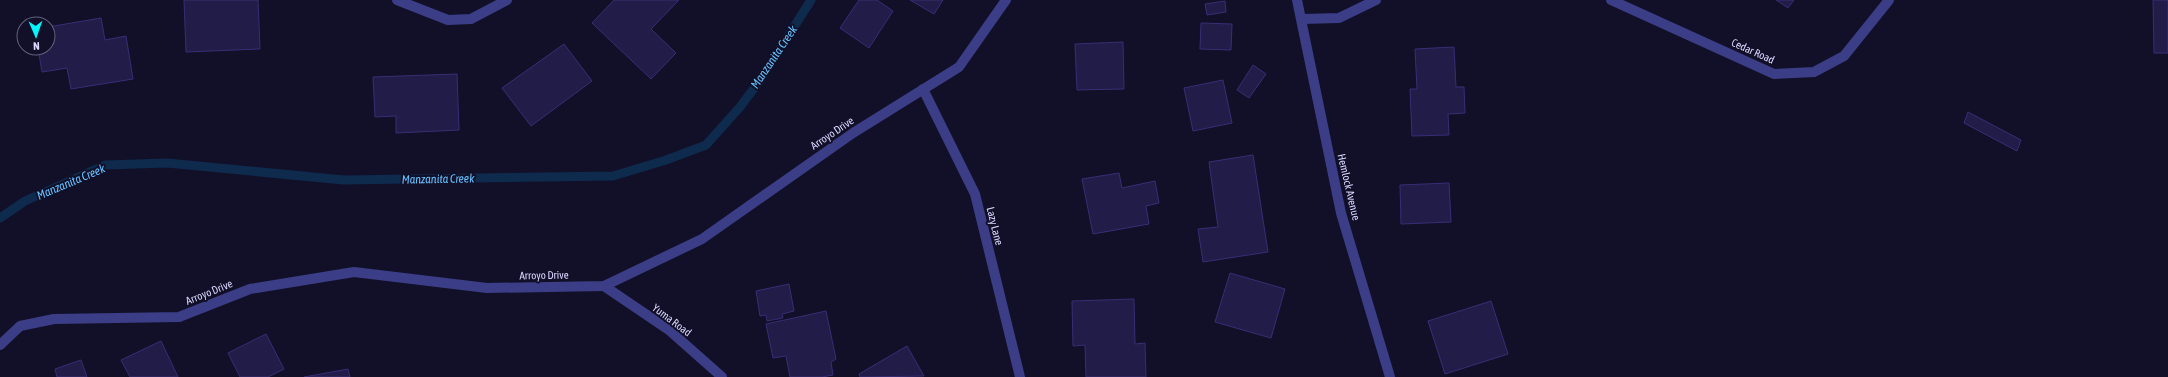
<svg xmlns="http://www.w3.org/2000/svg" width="2168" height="377" font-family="'Asap Condensed',sans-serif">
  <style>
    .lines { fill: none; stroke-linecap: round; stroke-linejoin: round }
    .stream { stroke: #0e2a4d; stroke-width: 9 }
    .building { fill: #221c49; stroke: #372e75 }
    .street { stroke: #3b3d87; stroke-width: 10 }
    .labels { text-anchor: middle; stroke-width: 4; stroke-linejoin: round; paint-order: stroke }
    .street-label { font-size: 11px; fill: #d9d7ff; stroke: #121028 }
    .water-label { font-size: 12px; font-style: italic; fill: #65c2ff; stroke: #121028 }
  </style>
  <rect width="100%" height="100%" fill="#121028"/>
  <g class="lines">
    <!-- stream -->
    <polyline class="stream" points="0,218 25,201 105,165 167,163 344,180 613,176 666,160 706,145 740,107 761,79 811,0"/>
  </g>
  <!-- building -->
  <g class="building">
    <polygon points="184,0 258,0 260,49 186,52"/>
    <polygon points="614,0 679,0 651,29 676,53 651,79 592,23"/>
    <polygon points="859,0 877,0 893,11 869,48 840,28"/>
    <polygon points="910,0 943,0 934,14"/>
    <polygon points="1776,0 1794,0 1788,8"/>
    <polygon points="2153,0 2168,0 2168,53 2154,53"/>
    <polygon points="1225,1 1226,12 1207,15 1205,4"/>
    <polygon points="101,18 105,40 126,36 133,79 71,89 67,68 42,72 38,48 48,48 48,27"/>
    <polygon points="1201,23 1232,24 1231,50 1200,49"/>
    <polygon points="1123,42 1124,89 1077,90 1075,44"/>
    <polygon points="564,44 592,81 531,126 502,88"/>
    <polygon points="1454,47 1456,87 1464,87 1465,113 1448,114 1449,135 1412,136 1410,89 1417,89 1415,49"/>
    <polygon points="1253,65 1266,74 1249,98 1237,90"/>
    <polygon points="457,74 459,130 396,133 396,116 375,117 373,77"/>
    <polygon points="1223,80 1232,123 1193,131 1184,88"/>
    <polygon points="1968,112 2021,140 2017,151 1964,123"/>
    <polygon points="1253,155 1268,252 1203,262 1198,229 1218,227 1209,162"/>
    <polygon points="1119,173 1122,188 1155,181 1159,203 1146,206 1149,224 1093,234 1082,179"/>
    <polygon points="1449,183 1451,222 1401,224 1400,185"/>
    <polygon points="1230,273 1285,289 1271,338 1215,322"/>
    <polygon points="789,284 794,311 782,314 783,318 767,321 766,315 760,316 756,291"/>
    <polygon points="1134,299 1135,344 1145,343 1146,377 1086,377 1085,345 1073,346 1072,301"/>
    <polygon points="1491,301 1508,354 1445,374 1428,321"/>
    <polygon points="826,311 836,359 831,362 833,375 822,377 790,377 786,356 773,358 766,324"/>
    <polygon points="266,334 284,369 268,377 240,377 228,353"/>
    <polygon points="161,341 178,377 130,377 121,360"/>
    <polygon points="907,346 924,376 860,377 859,374"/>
    <polygon points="81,360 87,377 57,377 55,369"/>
    <polygon points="348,369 350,377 304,377"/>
  </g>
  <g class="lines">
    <!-- street -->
    <g class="street">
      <polyline points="397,0 448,20 471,19 507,0"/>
      <polyline points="1297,0 1341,213 1390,377"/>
      <polyline points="1611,0 1774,74 1814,72 1844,56 1889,0"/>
      <polyline points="1302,19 1339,18 1376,0"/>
      <polyline points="923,89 975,194 1020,377"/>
      <polyline points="604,286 669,330 722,377"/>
      <polyline points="0,345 20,326 54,319 179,317 250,289 354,272 487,288 604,286 702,239 853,133 959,67 1006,0"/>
    </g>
  </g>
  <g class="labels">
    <!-- street labels -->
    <g class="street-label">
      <text transform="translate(1753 51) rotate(24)" y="4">Cedar Road</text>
      <text transform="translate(832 133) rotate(-34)" y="4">Arroyo Drive</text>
      <text transform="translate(1349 187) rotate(77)" y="4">Hemlock Avenue</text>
      <text transform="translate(995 226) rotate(76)" y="4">Lazy Lane</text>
      <text transform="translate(544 275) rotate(-1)" y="4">Arroyo Drive</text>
      <text transform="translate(209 292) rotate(-22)" y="4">Arroyo Drive</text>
      <text transform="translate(672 320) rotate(37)" y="4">Yuma Road</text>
    </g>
    <!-- water labels -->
    <g class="water-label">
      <text transform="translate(774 57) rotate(-56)" y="4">Manzanita Creek</text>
      <text transform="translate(438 179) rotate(-1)" y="4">Manzanita Creek</text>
      <text transform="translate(71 182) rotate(-23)" y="4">Manzanita Creek</text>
    </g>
  </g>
  <!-- north arrow -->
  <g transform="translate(36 36) rotate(178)"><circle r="19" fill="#121028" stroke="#62607e"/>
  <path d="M0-3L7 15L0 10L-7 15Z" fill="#03f6ff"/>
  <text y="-6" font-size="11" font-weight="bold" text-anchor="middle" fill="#d9d7ff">N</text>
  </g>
</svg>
